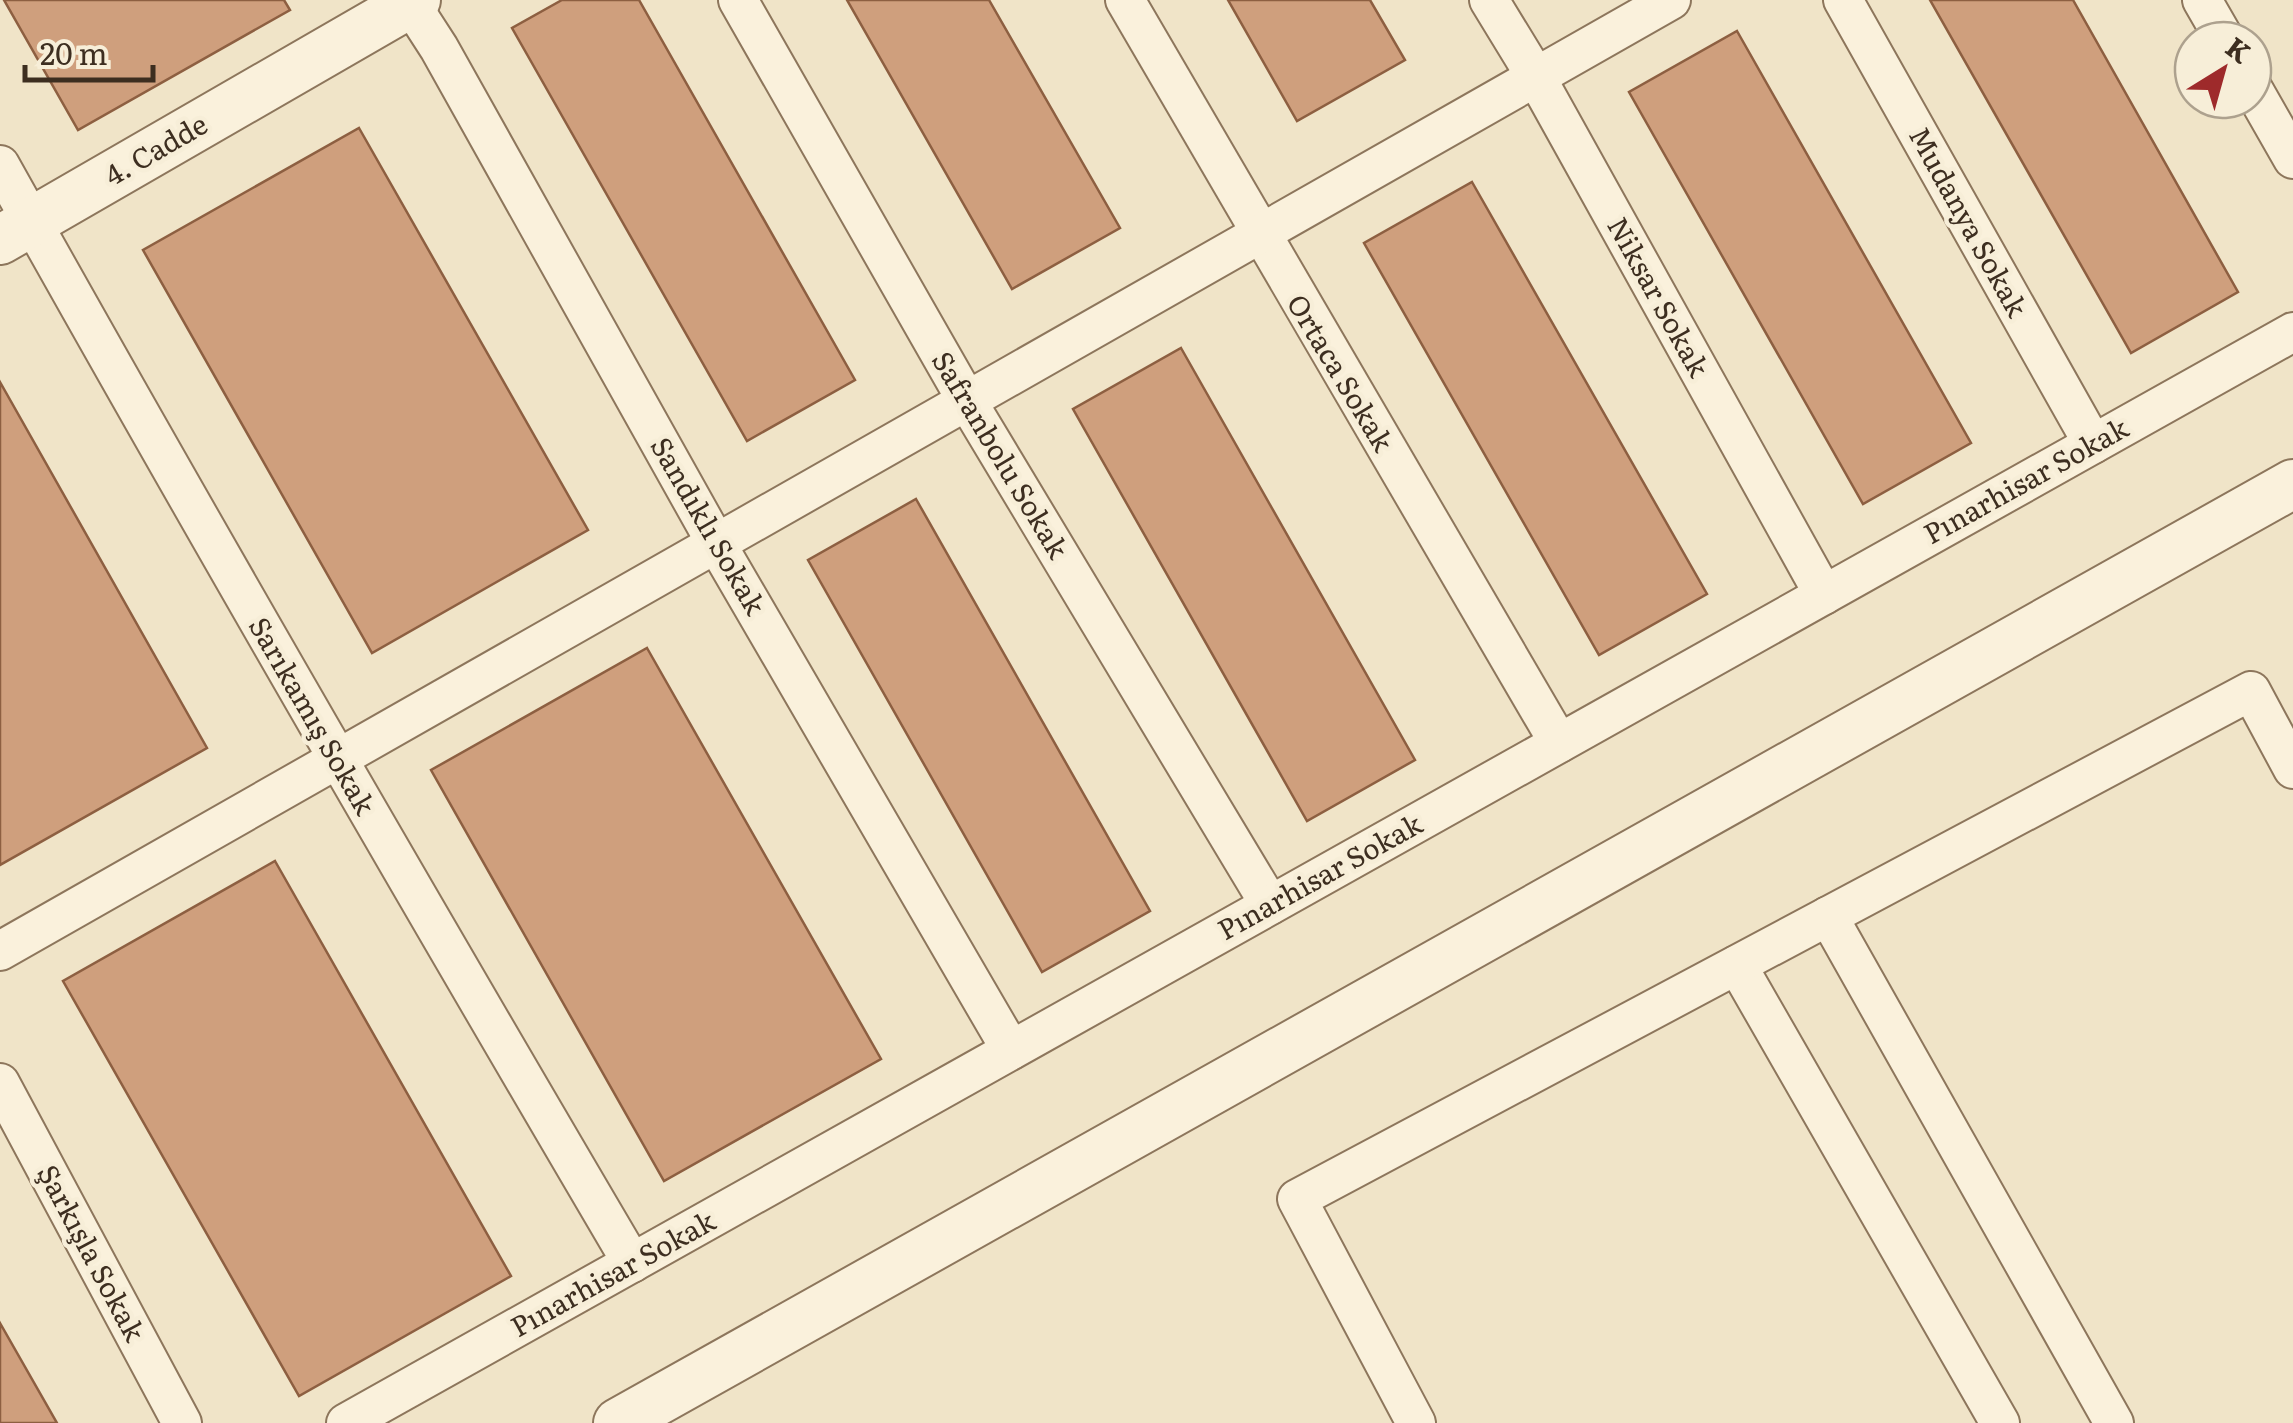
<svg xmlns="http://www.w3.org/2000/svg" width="2293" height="1423" font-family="Literata,serif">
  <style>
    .building { fill: #cf9f7d; stroke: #8d5f41; stroke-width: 2.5 }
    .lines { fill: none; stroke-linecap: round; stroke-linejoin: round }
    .minor-casing { stroke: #8d765c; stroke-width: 42 }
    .tertiary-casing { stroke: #8d765c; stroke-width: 52 }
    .minor { stroke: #faf1dc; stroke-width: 38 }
    .tertiary { stroke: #faf1dc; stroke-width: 48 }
    .labels { text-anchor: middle; stroke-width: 9; stroke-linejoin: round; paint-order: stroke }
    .street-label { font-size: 28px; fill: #3d2e20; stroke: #f7eed8 }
  </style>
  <rect width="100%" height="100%" fill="#f0e4c8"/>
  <!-- building -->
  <g class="building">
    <polygon points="4,0 284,0 290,10 78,130"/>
    <polygon points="562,0 639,0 855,380 747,441 512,28"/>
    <polygon points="847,0 989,0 1120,228 1012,289"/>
    <polygon points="1228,0 1370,0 1405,60 1297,121"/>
    <polygon points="1930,0 2073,0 2238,292 2131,353"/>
    <polygon points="1737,31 1971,443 1863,504 1629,92"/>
    <polygon points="359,128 588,530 372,653 143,250"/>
    <polygon points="1472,182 1707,594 1599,655 1364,243"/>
    <polygon points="1181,348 1415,760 1307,821 1073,409"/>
    <polygon points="0,382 207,748 0,865"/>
    <polygon points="916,499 1150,911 1042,972 808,560"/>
    <polygon points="647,648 881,1059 664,1181 431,770"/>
    <polygon points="275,861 511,1276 299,1396 63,981"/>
    <polygon points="0,1323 57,1423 0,1423"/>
  </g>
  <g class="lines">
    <defs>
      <g id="minor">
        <polyline points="408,0 439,48 716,543 1011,1050"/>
        <polyline points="738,0 967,401 1270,905"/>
        <polyline points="1125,0 1559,743"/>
        <polyline points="1489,0 1536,77 1824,595"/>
        <polyline points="1843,0 2093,444"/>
        <polyline points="2202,0 2225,40"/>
        <polyline points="2253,89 2293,159"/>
        <path d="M0 165C206 534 418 899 632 1263"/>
        <polyline points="1828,916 2114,1423"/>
        <polyline points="0,951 1671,0"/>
        <polyline points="1737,965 2000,1423"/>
        <polyline points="0,1083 182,1423"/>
        <polyline points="346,1423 2293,332"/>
        <polyline points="1416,1423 1297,1199 2251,691 2293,769"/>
      </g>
      <g id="tertiary">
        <polyline points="0,240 416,0"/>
        <polyline points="618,1423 2293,484"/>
      </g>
    </defs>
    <!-- minor casing -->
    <use href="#minor" class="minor-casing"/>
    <!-- tertiary casing -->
    <use href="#tertiary" class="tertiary-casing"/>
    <!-- minor -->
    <use href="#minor" class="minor"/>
    <!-- tertiary -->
    <use href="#tertiary" class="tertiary"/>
  </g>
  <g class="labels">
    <!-- street labels -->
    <g class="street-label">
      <text transform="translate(156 150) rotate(-30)" y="10">4. Cadde</text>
      <text transform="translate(1968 222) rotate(61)" y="10">Mudanya Sokak</text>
      <text transform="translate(1658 297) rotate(61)" y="10">Niksar Sokak</text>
      <text transform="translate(1340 373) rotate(59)" y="10">Ortaca Sokak</text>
      <text transform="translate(1000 455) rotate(59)" y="10">Safranbolu Sokak</text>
      <text transform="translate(2026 481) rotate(-29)" y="10">Pınarhisar Sokak</text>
      <text transform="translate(708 526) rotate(60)" y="10">Sandıklı Sokak</text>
      <text transform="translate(312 716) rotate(60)" y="10">Sarıkamış Sokak</text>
      <text transform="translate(1320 877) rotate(-29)" y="10">Pınarhisar Sokak</text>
      <text transform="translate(91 1253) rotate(62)" y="10">Şarkışla Sokak</text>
      <text transform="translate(613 1274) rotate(-29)" y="10">Pınarhisar Sokak</text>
    </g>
  </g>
  <!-- north arrow -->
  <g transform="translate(2223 70) rotate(37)"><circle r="48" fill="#f7eed8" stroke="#ada18e" stroke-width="2.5"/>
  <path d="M0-8L18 38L0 25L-18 38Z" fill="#9e2a2b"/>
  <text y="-15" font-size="28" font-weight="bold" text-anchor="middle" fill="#3d2e20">K</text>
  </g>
  <!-- scale -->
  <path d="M25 65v15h128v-15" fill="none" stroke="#3d2e20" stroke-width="5"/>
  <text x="40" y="65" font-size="30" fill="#3d2e20" stroke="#f7eed8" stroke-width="8" paint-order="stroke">20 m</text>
</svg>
